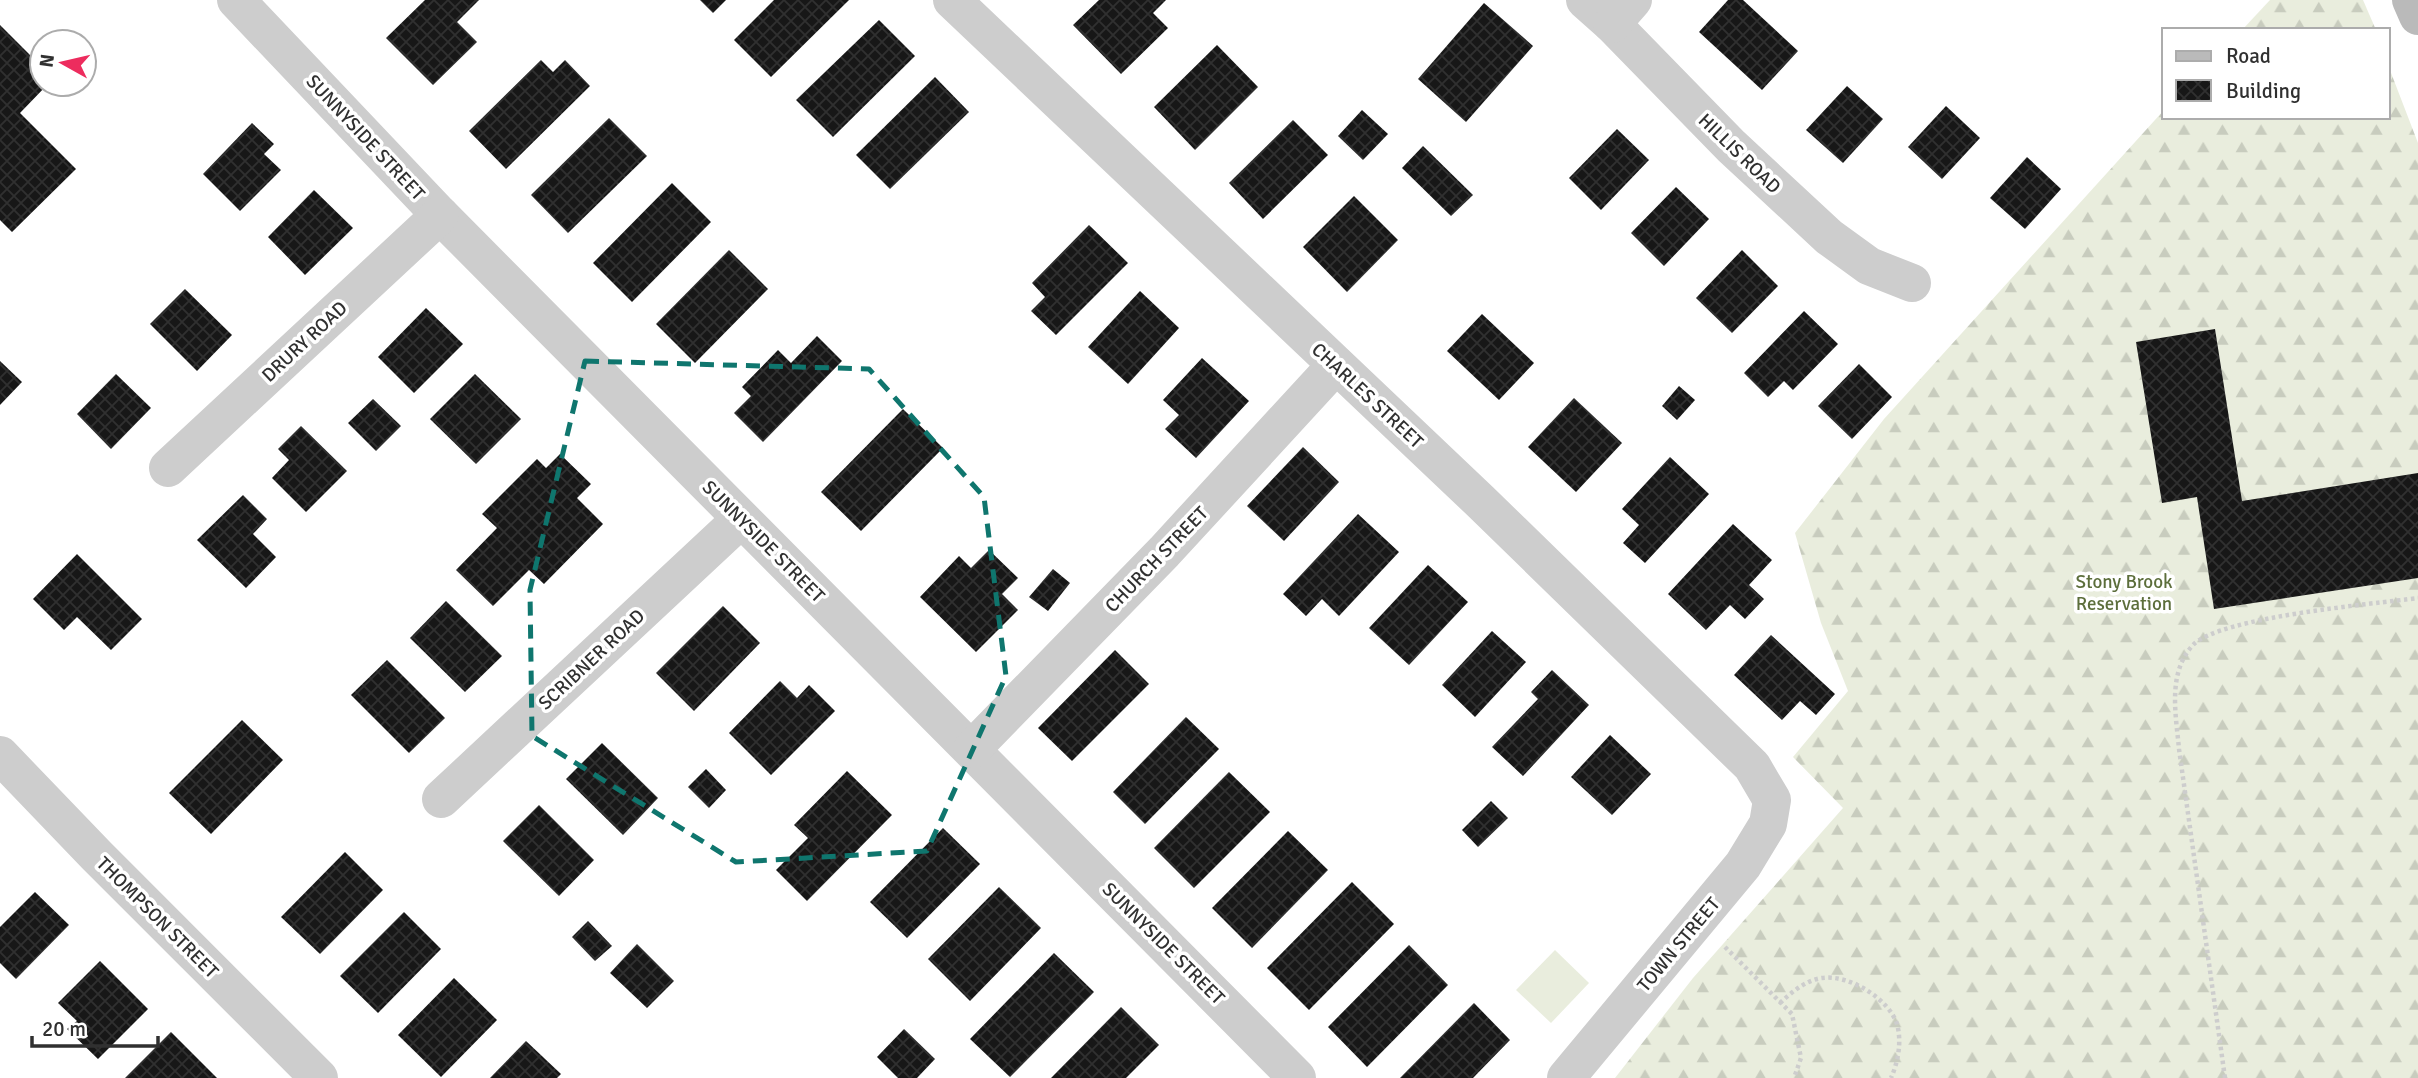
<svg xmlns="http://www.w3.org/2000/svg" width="2418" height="1078" font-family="Signika,sans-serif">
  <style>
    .grass { fill: #e9eddd }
    .forest { fill: url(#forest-firs) }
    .building { fill: url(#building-cross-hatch) }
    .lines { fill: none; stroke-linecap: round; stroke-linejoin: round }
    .path { stroke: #cdcdcd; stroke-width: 4.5; stroke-dasharray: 3.5 3.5; stroke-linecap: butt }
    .street { stroke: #cdcdcd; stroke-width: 38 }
    .secondary { stroke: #bababa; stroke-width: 38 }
    .marked { fill: none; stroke: #0f766e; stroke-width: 5; stroke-dasharray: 14 9; stroke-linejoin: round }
    .labels { text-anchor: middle; stroke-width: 7; stroke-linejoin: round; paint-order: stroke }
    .street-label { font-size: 19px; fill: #303030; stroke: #fff }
    .park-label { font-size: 19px; fill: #5c6e3b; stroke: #fff }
  </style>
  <defs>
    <pattern id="forest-firs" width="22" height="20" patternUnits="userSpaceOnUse" patternTransform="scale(1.75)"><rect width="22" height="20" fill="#e9eddd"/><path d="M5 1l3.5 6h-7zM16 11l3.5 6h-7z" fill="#c8ccbe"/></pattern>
    <pattern id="building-cross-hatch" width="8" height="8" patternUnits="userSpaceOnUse" patternTransform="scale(1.75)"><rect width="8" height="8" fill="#171717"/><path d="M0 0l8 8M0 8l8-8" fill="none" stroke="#303030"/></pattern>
  </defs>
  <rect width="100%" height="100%" fill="#fff"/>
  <!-- grass -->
  <polygon class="grass" points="1555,950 1589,983 1551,1023 1516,990"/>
  <!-- forest -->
  <g class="forest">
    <polygon points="2270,0 2363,0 2376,30 2242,30"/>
    <polygon points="2388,65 2418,143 2418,1078 1615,1078 1693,978 1843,808 1793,757 1848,691 1821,623 1795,533 1884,419 2164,110 2164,117 2388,117"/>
  </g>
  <!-- building -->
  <g class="building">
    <polygon points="425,0 479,0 457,22 477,42 433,85 386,38"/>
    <polygon points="700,0 726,0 713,13"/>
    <polygon points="774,0 849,0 771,77 734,40"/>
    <polygon points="1099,0 1166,0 1153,13 1168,28 1121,74 1073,25"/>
    <polygon points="1728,0 1743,0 1798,51 1762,90 1699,32"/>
    <polygon points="1484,3 1533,46 1466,122 1418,79"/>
    <polygon points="879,20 915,56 833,137 796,100"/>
    <polygon points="0,25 42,67 42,84 48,84 20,113 76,169 12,232 0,220"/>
    <polygon points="1217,45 1258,87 1195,150 1154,107"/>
    <polygon points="541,60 553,72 565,60 590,86 506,169 469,131"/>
    <polygon points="935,77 969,112 890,189 856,155"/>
    <polygon points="1847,86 1883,119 1843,163 1806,130"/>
    <polygon points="1946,106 1980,138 1942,179 1908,147"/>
    <polygon points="1362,110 1388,134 1363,160 1338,136"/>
    <polygon points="609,118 647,156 568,233 531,195"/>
    <polygon points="1293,120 1328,155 1263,219 1229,183"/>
    <polygon points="252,123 274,144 264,154 281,170 240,211 203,174"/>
    <polygon points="1617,129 1649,160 1601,210 1569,178"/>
    <polygon points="1423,146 1473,195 1451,216 1402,168"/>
    <polygon points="2027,157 2061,189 2025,229 1990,198"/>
    <polygon points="672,183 711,222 632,302 593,263"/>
    <polygon points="1676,187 1709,219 1664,266 1631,233"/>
    <polygon points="314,190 353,228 305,275 268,237"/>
    <polygon points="1354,196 1398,240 1347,292 1303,247"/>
    <polygon points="1089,225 1128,263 1056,335 1031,311 1045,297 1032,283"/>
    <polygon points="729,250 768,289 695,363 656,324"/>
    <polygon points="1742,250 1778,286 1732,333 1696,298"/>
    <polygon points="185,289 232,335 197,371 150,324"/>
    <polygon points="1140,291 1179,328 1128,384 1088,347"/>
    <polygon points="426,308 463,344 414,393 378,357"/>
    <polygon points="1804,311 1838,344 1793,390 1784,381 1768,397 1744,373"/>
    <polygon points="1482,314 1534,363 1499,400 1447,351"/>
    <polygon points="2215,329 2242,501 2418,473 2418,578 2214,609 2197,497 2162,503 2136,342"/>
    <polygon points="817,336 842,361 763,442 734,413 751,396 742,387 778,350 791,363"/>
    <polygon points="1202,358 1249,401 1196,458 1165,429 1179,415 1163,400"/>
    <polygon points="0,361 22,382 0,405"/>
    <polygon points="1859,364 1892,397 1852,439 1818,406"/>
    <polygon points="116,374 151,408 111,449 77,414"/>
    <polygon points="475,374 521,419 476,464 430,419"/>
    <polygon points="1679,386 1695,400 1677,420 1662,406"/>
    <polygon points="1574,398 1622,443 1576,492 1528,447"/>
    <polygon points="373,399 401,426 376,451 348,423"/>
    <polygon points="903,409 943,448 861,531 821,492"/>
    <polygon points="301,426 347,471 306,512 272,478 289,460 278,449"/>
    <polygon points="1303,447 1339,482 1284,541 1247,506"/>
    <polygon points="560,454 591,484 577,498 603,524 544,584 529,570 493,606 456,570 497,528 482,514 537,459 546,468"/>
    <polygon points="1670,457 1709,494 1645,563 1623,543 1639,525 1622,509"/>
    <polygon points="243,495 267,519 253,534 276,557 246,588 197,540"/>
    <polygon points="1358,514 1399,552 1339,616 1322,599 1306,616 1283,594"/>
    <polygon points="1733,524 1772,560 1749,585 1764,599 1745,619 1730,605 1706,630 1668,594"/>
    <polygon points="989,550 1018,578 1002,594 1018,610 976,652 920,597 959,556 971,568"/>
    <polygon points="77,554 142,619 111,650 77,617 64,630 33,599"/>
    <polygon points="1428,565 1468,602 1409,665 1369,628"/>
    <polygon points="1053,569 1070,583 1048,611 1029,597"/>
    <polygon points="446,601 502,656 465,692 410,638"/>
    <polygon points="723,606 760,643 694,711 656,673"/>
    <polygon points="1492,631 1526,662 1475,717 1442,685"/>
    <polygon points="1771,635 1835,694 1816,715 1800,701 1782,720 1734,675"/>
    <polygon points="1115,650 1149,684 1072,761 1038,728"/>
    <polygon points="387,660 445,718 409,753 351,695"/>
    <polygon points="1552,670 1589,705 1523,776 1492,747 1538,699 1531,692"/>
    <polygon points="780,681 797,698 809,685 835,711 771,775 729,733"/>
    <polygon points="1186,717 1219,749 1145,824 1113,792"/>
    <polygon points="242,720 283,760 211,834 169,793"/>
    <polygon points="1610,735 1651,774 1612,815 1571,777"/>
    <polygon points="602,743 658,798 623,835 566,779"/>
    <polygon points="706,769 726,790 709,808 688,787"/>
    <polygon points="847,771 892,815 807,901 776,870 808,838 794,825"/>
    <polygon points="1229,772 1270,812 1194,888 1154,848"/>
    <polygon points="1491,801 1508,818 1478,847 1462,830"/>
    <polygon points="539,805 594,860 559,896 503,841"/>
    <polygon points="943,828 980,864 907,938 870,902"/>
    <polygon points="1288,831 1328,870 1252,948 1212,908"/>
    <polygon points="345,852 383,890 320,954 281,917"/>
    <polygon points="1352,882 1394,924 1309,1010 1267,968"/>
    <polygon points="999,887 1041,928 970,1001 928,959"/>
    <polygon points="35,892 69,925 16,979 0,963 0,927"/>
    <polygon points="404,912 441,949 378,1013 340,976"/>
    <polygon points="588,921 612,946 595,961 572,937"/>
    <polygon points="637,944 674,981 647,1008 610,973"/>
    <polygon points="1409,945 1448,985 1367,1067 1328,1027"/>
    <polygon points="1054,953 1094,992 1010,1077 970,1039"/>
    <polygon points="100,961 148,1009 98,1059 67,1029 77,1021 58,1003"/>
    <polygon points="454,978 497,1020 441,1077 398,1035"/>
    <polygon points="1474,1003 1510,1040 1473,1078 1400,1078"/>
    <polygon points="1121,1007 1159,1045 1126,1078 1051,1078"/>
    <polygon points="904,1029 935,1059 917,1078 898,1078 877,1057"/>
    <polygon points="171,1032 217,1078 125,1078"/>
    <polygon points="526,1041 561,1074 557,1078 490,1078"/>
  </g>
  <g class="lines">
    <!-- path -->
    <g class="path">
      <polyline points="1725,947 1792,1014 1801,1058 1794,1078"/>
      <path d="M1780 1003C1792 992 1806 980 1822 978 1849 974 1889 999 1897 1024 1902 1042 1898 1062 1891 1078"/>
      <path d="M2225 1078 2179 749C2176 715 2167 673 2193 645 2220 617 2373 604 2418 598"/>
    </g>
    <!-- street -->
    <g class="street">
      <polyline points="236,0 440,215 1297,1078"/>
      <polyline points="952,0 1480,501 1752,766 1772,800 1768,824 1743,865 1566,1078"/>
      <polyline points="1585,0 1612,24 1731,146 1829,237 1869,266 1912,283"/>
      <polyline points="1612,24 1633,0"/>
      <polyline points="168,468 440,215"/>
      <polyline points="972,749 1164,552 1336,365"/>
      <polyline points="0,755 97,856 319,1078"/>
      <polyline points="441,799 741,519"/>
    </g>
    <!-- secondary -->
    <polyline class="secondary" points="2411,0 2418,16"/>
  </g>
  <!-- marked area -->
  <path class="marked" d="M585 361 869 369 984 497 1006 676 927 851 736 862 532 736 530 590Z"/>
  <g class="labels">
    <!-- street labels -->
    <g class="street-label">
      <text transform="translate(366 137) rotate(47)" y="7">SUNNYSIDE STREET</text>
      <text transform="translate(1740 153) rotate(44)" y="7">HILLIS ROAD</text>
      <text transform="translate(304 341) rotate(-43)" y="7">DRURY ROAD</text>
      <text transform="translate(1368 395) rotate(43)" y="7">CHARLES STREET</text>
      <text transform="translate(764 541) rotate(45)" y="7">SUNNYSIDE STREET</text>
      <text transform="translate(1156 559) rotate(-46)" y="7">CHURCH STREET</text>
      <text transform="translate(591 659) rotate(-43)" y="7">SCRIBNER ROAD</text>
      <text transform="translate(158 917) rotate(45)" y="7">THOMPSON STREET</text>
      <text transform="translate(1164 943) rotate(45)" y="7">SUNNYSIDE STREET</text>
      <text transform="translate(1678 944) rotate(-50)" y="7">TOWN STREET</text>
    </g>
    <!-- park labels -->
    <g class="park-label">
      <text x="2124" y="588">Stony Brook<tspan x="2124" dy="22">Reservation</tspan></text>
    </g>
  </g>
  <!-- legend -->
  <rect x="2162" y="28" width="228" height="91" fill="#ffffff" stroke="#acacac" stroke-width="2"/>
  <rect x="2176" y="51" width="35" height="10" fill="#bababa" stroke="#acacac" stroke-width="2"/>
  <text x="2226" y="63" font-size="21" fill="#303030">Road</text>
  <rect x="2176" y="80" width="35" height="21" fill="url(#building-cross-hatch)" stroke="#acacac" stroke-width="2"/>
  <text x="2226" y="98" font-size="21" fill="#303030">Building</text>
  <!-- north arrow -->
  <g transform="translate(63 63) rotate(278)"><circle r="33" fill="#ffffff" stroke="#acacac" stroke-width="2"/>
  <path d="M0-5L12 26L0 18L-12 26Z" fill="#ed2c5e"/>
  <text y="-10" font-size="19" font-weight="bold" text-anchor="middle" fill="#303030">N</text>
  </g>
  <!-- scale -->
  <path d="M32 1036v10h126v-10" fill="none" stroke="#303030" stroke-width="3.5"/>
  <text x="42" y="1036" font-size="21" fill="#303030" stroke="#ffffff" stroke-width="5" paint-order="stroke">20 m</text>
</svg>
